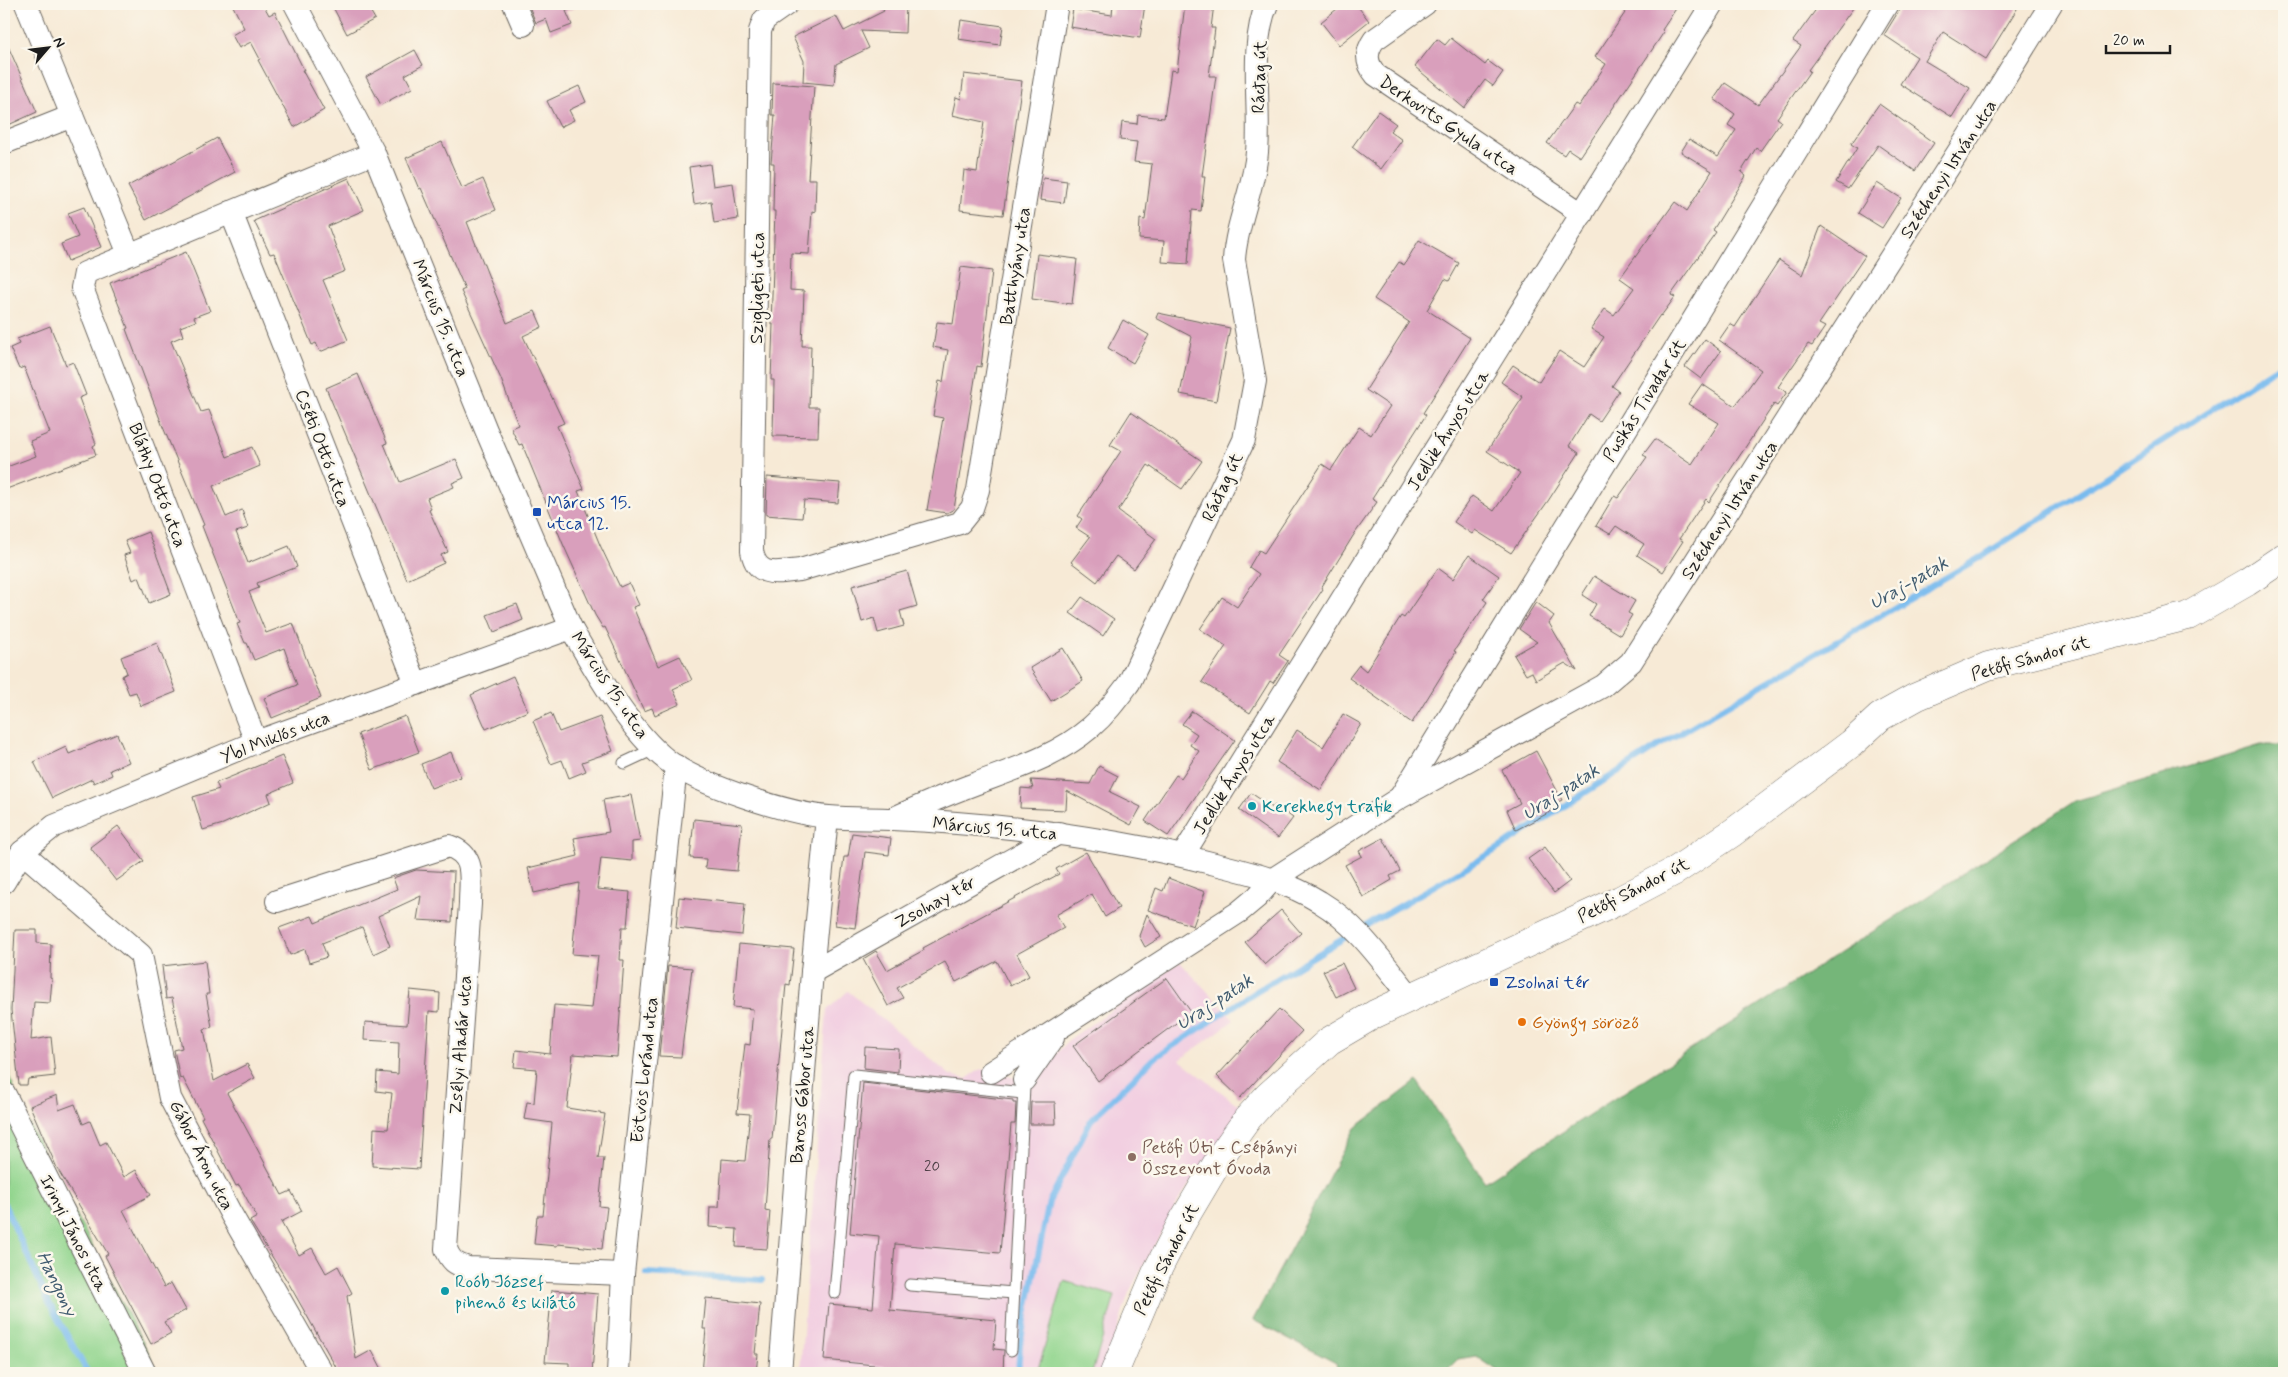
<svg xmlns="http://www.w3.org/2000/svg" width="2288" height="1377" font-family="Mynerve,sans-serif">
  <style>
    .built { fill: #f2cfe1 }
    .green { fill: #92d58e; stroke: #577855 }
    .forest { fill: #75b679; stroke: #48694a }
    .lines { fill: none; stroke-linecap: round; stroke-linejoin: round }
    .stream { stroke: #79bbee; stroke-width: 6 }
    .building { fill: #d99fbc }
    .lane-casing { stroke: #69645d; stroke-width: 13 }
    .street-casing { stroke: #69645d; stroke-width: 24 }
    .secondary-casing { stroke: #69645d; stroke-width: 29 }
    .lane { stroke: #fff; stroke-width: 11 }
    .street { stroke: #fff; stroke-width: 22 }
    .secondary { stroke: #fff; stroke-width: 28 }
    .transit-dot { fill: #1a4fb4; stroke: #fbf7ec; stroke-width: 2 }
    .culture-dot { fill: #0f9aa8; stroke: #fbf7ec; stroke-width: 2 }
    .food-dot { fill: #e8710a; stroke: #fbf7ec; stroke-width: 2 }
    .education-dot { fill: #8d6e63; stroke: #fbf7ec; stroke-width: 2 }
    .labels { text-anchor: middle; stroke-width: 5; stroke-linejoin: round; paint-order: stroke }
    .number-label { font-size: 15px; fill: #4b3d44 }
    .street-label { font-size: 18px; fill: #1c1c1c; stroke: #fbf7ec }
    .transit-label { font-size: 18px; fill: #164399; stroke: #fbf7ec; text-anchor: start }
    .culture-label { font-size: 18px; fill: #0d838f; stroke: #fbf7ec; text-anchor: start }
    .food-label { font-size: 18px; fill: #c56008; stroke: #fbf7ec; text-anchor: start }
    .education-label { font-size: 18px; fill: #785e54; stroke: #fbf7ec; text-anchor: start }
    .water-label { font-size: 19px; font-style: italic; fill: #415c70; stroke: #fbf7ec }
  </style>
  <rect width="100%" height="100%" fill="#fbf7ec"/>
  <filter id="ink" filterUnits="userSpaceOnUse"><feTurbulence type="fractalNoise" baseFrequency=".02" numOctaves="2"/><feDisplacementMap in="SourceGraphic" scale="10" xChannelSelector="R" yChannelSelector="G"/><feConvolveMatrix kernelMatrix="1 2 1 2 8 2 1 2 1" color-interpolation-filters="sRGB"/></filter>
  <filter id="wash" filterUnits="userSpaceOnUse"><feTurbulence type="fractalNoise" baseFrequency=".0096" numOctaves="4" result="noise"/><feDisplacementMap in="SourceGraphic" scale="20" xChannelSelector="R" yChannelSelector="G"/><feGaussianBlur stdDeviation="1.12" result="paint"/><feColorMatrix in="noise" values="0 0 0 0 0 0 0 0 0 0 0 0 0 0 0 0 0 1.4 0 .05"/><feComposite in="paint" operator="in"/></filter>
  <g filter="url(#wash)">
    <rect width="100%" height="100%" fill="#f7ead6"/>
    <!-- built -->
    <polygon class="built" points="1180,962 1234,1020 1180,1060 1242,1108 1180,1198 1129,1292 1104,1373 800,1373 827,1010 848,991 950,1075 966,1079 981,1069 1024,1080 1045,1066 1070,1039"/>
    <!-- green -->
    <g class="green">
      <polygon points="4,969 9,1072 17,1101 159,1373 4,1373"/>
      <polygon points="1064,1281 1115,1296 1092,1373 1037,1373"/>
    </g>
    <!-- forest -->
    <polygon class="forest" points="2261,745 2284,745 2284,1373 1501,1373 1476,1356 1458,1359 1444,1373 1338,1373 1336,1363 1253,1320 1355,1128 1417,1081 1485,1182 2075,801"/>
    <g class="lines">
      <!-- stream -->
      <g class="stream">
        <polyline points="1360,929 1496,850 1658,746 1979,558 2284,363"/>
        <polyline points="4,1204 49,1303 88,1373"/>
        <polyline points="646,1273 762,1280"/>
        <polyline points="1018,1373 1020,1344 1049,1202 1091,1120 1153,1059 1255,992 1351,934"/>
      </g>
    </g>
    <g id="blocks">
      <!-- building -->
      <g class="building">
        <polygon points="232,4 263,4 269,15 275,12 304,70 302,70 324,110 294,127 258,60 260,59 251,42 239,48 232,35 244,28"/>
        <polygon points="344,4 366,4 375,19 347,34 334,9"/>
        <polygon points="528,4 581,4 581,5 566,11 572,25 551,33 546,19 536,23"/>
        <polygon points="880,4 906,4 905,33 861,31 869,48 836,64 834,85 803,82 804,61 793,37 836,16 844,31 884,11"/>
        <polygon points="1113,4 1145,4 1140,38 1070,27 1073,9 1112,15"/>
        <polygon points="1185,4 1214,4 1211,28 1215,28 1209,76 1216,76 1202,176 1205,176 1201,211 1192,210 1188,264 1162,262 1164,241 1139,239 1140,219 1145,220 1152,164 1134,162 1137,142 1120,140 1122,122 1137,124 1138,115 1164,118 1171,70 1177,71"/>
        <polygon points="1343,4 1356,4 1369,21 1339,45 1321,22"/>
        <polygon points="1631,4 1679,4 1662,30 1664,32 1580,157 1568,149 1564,155 1547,143 1575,104 1579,106 1606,64 1595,57"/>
        <polygon points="1820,4 1856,4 1808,70 1810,71 1777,118 1781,121 1760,151 1756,148 1741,172 1746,176 1713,230 1716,232 1671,295 1675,297 1661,316 1660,315 1612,386 1619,391 1599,421 1589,414 1569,446 1579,453 1548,501 1511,553 1475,530 1472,534 1454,522 1472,496 1494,511 1520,473 1487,451 1523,397 1501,382 1513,365 1539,382 1559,351 1584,367 1604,337 1591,329 1605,309 1614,315 1634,288 1620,278 1675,202 1687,211 1712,171 1681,152 1689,139 1718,157 1736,130 1728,125 1735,114 1714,99 1725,83 1758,105 1801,46 1793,41"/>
        <polygon points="1903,4 2020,4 1986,59 1943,32 1925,61 1970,88 1952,117 1900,84 1917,57 1884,35"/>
        <polygon points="961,20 1003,26 1000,45 958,39"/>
        <polygon points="4,37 37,112 4,127"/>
        <polygon points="1451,38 1485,65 1488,61 1503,72 1493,86 1485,80 1464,108 1415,67 1437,39 1445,45"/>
        <polygon points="415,50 423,65 405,75 412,88 381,105 366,77"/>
        <polygon points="964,74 1022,81 1003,215 960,210 964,170 977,172 984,122 952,115 956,97 961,99"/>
        <polygon points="773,83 814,86 808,179 816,179 815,212 812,211 809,254 791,253 790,290 804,291 802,346 811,346 809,407 819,407 818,437 773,436 774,380 771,380 773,324 771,324 775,211 773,211 774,163 771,163 775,115 772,115"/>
        <polygon points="579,86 586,102 569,110 574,120 560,127 547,101"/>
        <polygon points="1879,104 1934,143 1915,171 1878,145 1848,189 1836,182 1857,148 1851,144"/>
        <polygon points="1378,111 1396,124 1390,131 1402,140 1381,169 1352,147"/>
        <polygon points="217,138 235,172 146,220 128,186"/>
        <polygon points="442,142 462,188 483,179 496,210 467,222 507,323 535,311 542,327 523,336 564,423 557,426 584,489 578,491 600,545 620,587 629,583 639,605 633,607 658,666 680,656 692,680 673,689 680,704 655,715 652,708 644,711 605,627 603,628 595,615 563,544 522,444 519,445 511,428 518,425 501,379 461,291 465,289 421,188 419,189 406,158"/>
        <polygon points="710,164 713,186 733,183 738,219 714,223 711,201 694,204 689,167"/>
        <polygon points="349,178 364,210 328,226 345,271 323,280 348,340 320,352 316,343 312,345 274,253 270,254 254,221"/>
        <polygon points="1043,178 1067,181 1064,203 1040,200"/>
        <polygon points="1877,183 1901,198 1882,228 1858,213"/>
        <polygon points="84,207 101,247 68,261 61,244 78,237 68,213"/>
        <polygon points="1821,226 1865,256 1819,324 1825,327 1812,346 1808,344 1778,387 1787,392 1777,406 1774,404 1709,502 1706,499 1679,539 1683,541 1663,572 1637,555 1644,544 1616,526 1610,534 1596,526 1614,496 1618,498 1647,457 1643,455 1655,439 1692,464 1719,423 1688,404 1702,384 1735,406 1761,370 1719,340 1730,324 1735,327 1779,260 1802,275"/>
        <polygon points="1419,240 1459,263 1449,281 1445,279 1427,310 1470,338 1423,413 1426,415 1372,499 1377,502 1353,536 1321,588 1323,589 1279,655 1288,661 1273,683 1270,681 1250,713 1202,682 1226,646 1200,629 1222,597 1237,607 1259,574 1249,567 1259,550 1264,553 1322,464 1331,470 1359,427 1371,435 1390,406 1366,390 1409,322 1374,299 1399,262 1404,265"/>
        <polygon points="186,252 210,311 194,317 196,321 180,327 183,336 171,341 201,412 209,410 227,457 252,447 260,466 213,486 226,517 242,510 248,528 236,532 248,563 289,546 297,567 257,583 259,588 249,592 266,633 293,623 321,698 272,718 264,698 297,685 284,648 254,660 247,643 245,643 237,624 240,623 202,526 204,525 163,427 126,329 128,328 110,283"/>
        <polygon points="1037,254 1077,259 1072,304 1032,299"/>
        <polygon points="961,267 992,271 981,367 977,366 954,509 947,513 927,510 943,418 933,416 939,381 943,382 948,350 933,347 937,322 953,324"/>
        <polygon points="1158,313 1230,328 1216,401 1180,394 1192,337 1156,318"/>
        <polygon points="1123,320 1149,335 1133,363 1108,348"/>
        <polygon points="50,326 66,365 73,362 86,395 79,398 96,444 93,446 96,455 4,490 4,468 36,456 30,441 50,433 24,367 19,369 10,348 19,344 17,339"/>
        <polygon points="1705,339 1721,351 1701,379 1685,367"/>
        <polygon points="358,374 387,443 384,444 400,482 456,459 464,478 452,483 454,487 427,498 431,509 429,510 448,552 441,555 444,563 407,580 326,388"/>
        <polygon points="1131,412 1202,461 1182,489 1148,465 1118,511 1156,539 1134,569 1116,556 1097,582 1071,562 1090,537 1076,528 1082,519 1078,516 1121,451 1110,445"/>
        <polygon points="767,477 840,483 838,503 804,500 802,518 766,515"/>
        <polygon points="148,532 171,594 149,603 139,577 133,580 124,555 130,553 125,541"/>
        <polygon points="1469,555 1499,576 1483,599 1487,602 1454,651 1456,652 1412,723 1349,678 1359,665 1366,671 1401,616 1404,618 1438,568 1453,579"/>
        <polygon points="907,571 917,606 900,611 904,626 878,633 874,618 862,622 852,586"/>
        <polygon points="1594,576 1635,601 1628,613 1632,615 1620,635 1589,616 1596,604 1582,595"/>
        <polygon points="1082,597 1114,619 1103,636 1070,613"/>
        <polygon points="1536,602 1554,616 1549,623 1577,671 1565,663 1536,680 1532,672 1526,675 1514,655 1537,642 1519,629"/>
        <polygon points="517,604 523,620 494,632 487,615"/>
        <polygon points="157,643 176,692 141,706 136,692 129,694 122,676 127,673 121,657"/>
        <polygon points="1063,648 1083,681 1051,701 1030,668"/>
        <polygon points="513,676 528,711 486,729 471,695"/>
        <polygon points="1192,711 1235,740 1168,836 1145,821 1176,775 1181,778 1199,751 1190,745 1197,734 1182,724"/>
        <polygon points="551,713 559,732 600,717 613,751 582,762 586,771 569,778 562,760 551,764 533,721"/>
        <polygon points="1343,714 1361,724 1321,790 1277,762 1297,730 1323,747"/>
        <polygon points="405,716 419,752 372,770 358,734"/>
        <polygon points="117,734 129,762 110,770 112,775 94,783 92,779 52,798 34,762 66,747 69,754"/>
        <polygon points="1536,751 1562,800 1550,806 1552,811 1516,830 1507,810 1520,803 1502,770"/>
        <polygon points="451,752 461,777 431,788 421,764"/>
        <polygon points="282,756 293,783 268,794 271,802 223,824 203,830 193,797 219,789 216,783"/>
        <polygon points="1099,766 1118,776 1110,792 1141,807 1131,825 1067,791 1066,810 1020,808 1021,788 1033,789 1031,780 1090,784"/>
        <polygon points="1251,793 1273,808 1275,805 1293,818 1278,838 1239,810"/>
        <polygon points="631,795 640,841 632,842 632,861 601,858 597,889 630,892 627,927 622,927 620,960 624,960 617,1057 573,1054 567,1108 605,1114 598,1158 604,1158 599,1206 607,1207 602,1249 558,1244 557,1246 534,1244 537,1216 543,1216 552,1123 524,1119 527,1102 534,1103 537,1069 514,1067 516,1050 550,1054 554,1005 592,1008 598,956 572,954 579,883 534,893 528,868 578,856 574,838 609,832 603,800"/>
        <polygon points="694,819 742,824 737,871 705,868 706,859 690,858"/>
        <polygon points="118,826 144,861 116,881 90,847"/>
        <polygon points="852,833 891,838 889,855 865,852 855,928 835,925 844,857 848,857"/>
        <polygon points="1383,838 1400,871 1390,876 1392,880 1363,897 1345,865 1362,856 1359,851"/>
        <polygon points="1545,847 1570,881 1554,893 1528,859"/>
        <polygon points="1086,852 1119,908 1105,917 1092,894 1056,915 1064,928 1017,954 1029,976 1010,986 997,961 956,982 945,962 897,988 903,998 888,1006 863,959 876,951 887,970 924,950 923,948 1059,874 1056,869"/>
        <polygon points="416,870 454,872 452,922 417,920 421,896 378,916 390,946 373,954 362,927 322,943 327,957 309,963 305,949 290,955 279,928 312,916 315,923 397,889 393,878"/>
        <polygon points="1168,878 1205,892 1193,926 1148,910 1156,888 1163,891"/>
        <polygon points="679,897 745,904 742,935 676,928"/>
        <polygon points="1281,910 1301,933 1265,965 1245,942"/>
        <polygon points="1147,914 1161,937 1145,947 1139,936"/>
        <polygon points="15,930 37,930 37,943 51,944 50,978 52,979 50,1003 34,1002 31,1040 51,1037 55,1076 28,1079 27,1085 19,1085 11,1010"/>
        <polygon points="739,944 794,949 790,985 786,984 772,1139 770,1139 765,1210 770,1211 767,1249 736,1247 737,1229 709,1227 710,1207 719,1207 722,1159 745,1161 750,1114 737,1113 745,1044 750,1045 753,1009 733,1007"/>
        <polygon points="205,961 209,994 206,994 212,1027 204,1029 214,1081 247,1064 255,1078 227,1093 282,1195 291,1191 302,1211 281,1222 299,1255 312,1248 326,1273 338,1266 352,1293 347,1296 356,1359 372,1350 384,1373 335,1373 337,1369 289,1284 250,1221 257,1217 239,1185 236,1186 201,1118 203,1117 183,1078 180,1079 174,1050 182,1048 172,998 166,999 162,966"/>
        <polygon points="1342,963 1354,988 1336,997 1323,971"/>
        <polygon points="668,966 692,968 681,1057 659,1056"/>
        <polygon points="1167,978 1191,1012 1098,1081 1073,1046"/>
        <polygon points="410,990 440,993 439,1012 429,1011 419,1169 372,1166 374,1128 388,1129 392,1093 376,1091 377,1072 398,1074 399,1042 364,1040 365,1022 407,1025"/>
        <polygon points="1279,1009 1302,1031 1240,1098 1217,1076"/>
        <polygon points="865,1047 899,1049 898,1072 864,1068"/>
        <polygon points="863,1083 1013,1100 1013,1103 1016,1103 1015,1124 1011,1124 1000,1253 895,1244 890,1310 996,1320 994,1349 1004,1350 1003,1373 935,1373 935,1371 824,1360 829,1304 873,1308 879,1236 850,1233"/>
        <polygon points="57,1095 59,1110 75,1104 83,1124 90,1121 100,1145 106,1142 124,1177 136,1170 151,1195 123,1210 164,1287 171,1283 186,1310 164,1322 171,1333 151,1344 105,1256 108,1254 57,1168 30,1106"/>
        <polygon points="1031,1102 1055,1102 1056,1124 1030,1124"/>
        <polygon points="552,1290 598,1294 592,1373 569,1373 569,1363 545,1362"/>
        <polygon points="706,1298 760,1304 755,1354 758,1354 756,1373 702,1373 706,1329 703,1329"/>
      </g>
    </g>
  </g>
  <g filter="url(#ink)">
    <use href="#blocks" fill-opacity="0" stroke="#69645d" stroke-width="1"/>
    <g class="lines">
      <defs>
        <g id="lane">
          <polyline points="624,763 654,749"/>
          <polyline points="910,1285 1014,1293"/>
          <polyline points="835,1293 854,1075 1023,1093"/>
          <polyline points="1011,1350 1024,1087"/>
        </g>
        <g id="street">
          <polyline points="26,4 129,254"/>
          <path d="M295 4 374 153 486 430 571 628C595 670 630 732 668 761 699 785 789 814 829 817 850 819 871 818 892 819 1000 824 1110 837 1215 864 1252 873 1288 882 1320 902 1357 924 1384 964 1411 997"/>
          <polyline points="514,4 523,25"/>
          <path d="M787 4 764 20 760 31 752 551C757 579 778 572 800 570L960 523 972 508 978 490 1057 4"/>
          <path d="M1425 4 1374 40C1365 53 1366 63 1376 75L1582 214"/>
          <polyline points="4,143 72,116"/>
          <polyline points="231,212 416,684"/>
          <polyline points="256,742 82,288 85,273 374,153"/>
          <polyline points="1401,796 1887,4"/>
          <path d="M894 818C920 806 945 795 972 785 1014 769 1056 757 1091 727 1106 714 1117 699 1129 683L1244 440 1255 381 1234 260C1236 223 1254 189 1257 152 1261 107 1249 46 1267 4"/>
          <polyline points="22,852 141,955 170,1098 231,1214 322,1373"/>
          <polyline points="1183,855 1712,4"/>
          <polyline points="4,882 22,852 54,826 256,742 571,628"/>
          <path d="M277 901 449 846C477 856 470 878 470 904L446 1249C451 1261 455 1264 468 1268L623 1274"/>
          <polyline points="812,972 1059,833"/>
          <polyline points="991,1072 1239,912 1257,897 1273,879 1401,797 1603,686 1631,662 1989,104 2051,4"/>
          <polyline points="1024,1080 1053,1038"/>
          <polyline points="4,1093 145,1373"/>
          <polyline points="618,1373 623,1274 676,766"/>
          <polyline points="780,1373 812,972 827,817"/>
        </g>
        <polyline id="secondary" points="1114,1373 1157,1271 1181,1224 1223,1153 1248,1118 1268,1096 1329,1041 1375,1014 1620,900 1675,871 1732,833 1852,743 1880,717 1916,697 1988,666 2188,616 2247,582 2284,557"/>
      </defs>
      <!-- lane casing -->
      <use href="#lane" class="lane-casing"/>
      <!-- street casing -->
      <use href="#street" class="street-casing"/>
      <!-- secondary casing -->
      <use href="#secondary" class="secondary-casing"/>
      <!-- lane -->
      <use href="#lane" class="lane"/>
      <!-- street -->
      <use href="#street" class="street"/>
      <!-- secondary -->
      <use href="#secondary" class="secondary"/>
    </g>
  </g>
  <!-- markers -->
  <g class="transit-dot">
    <rect x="532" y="507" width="10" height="10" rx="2.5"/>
    <rect x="1489" y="977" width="10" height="10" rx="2.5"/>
  </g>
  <g class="culture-dot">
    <circle cx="1252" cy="806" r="5"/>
    <circle cx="445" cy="1291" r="5"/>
  </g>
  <circle class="food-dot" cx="1522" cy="1022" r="5"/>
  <circle class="education-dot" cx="1132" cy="1157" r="5"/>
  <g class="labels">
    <!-- number labels -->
    <g class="number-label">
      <text x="932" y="1171">20</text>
    </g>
    <!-- street labels -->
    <g class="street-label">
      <text transform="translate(1259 77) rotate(-88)" y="6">Ráctag út</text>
      <text transform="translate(1449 125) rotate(34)" y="6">Derkovits Gyula utca</text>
      <text transform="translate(1948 169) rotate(-57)" y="6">Széchenyi István utca</text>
      <text transform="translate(1015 266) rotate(-81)" y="6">Batthyány utca</text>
      <text transform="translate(757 288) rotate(-89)" y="6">Szigligeti utca</text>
      <text transform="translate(441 318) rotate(68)" y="6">Március 15. utca</text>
      <text transform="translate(1644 400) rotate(-58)" y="6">Puskás Tivadar út</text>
      <text transform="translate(1448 430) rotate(-58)" y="6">Jedlik Ányos utca</text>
      <text transform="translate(323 448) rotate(69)" y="6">Cséti Ottó utca</text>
      <text transform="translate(158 485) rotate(69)" y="6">Bláthy Ottó utca</text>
      <text transform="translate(1222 487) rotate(-65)" y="6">Ráctag út</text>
      <text transform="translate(1729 510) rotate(-57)" y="6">Széchenyi István utca</text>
      <text transform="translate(2030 658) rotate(-16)" y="6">Petőfi Sándor út</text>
      <text transform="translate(610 685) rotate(56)" y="6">Március 15. utca</text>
      <text transform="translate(275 737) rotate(-21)" y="6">Ybl Miklós utca</text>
      <text transform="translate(1234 774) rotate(-58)" y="6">Jedlik Ányos utca</text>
      <text transform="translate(995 828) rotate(5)" y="6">Március 15. utca</text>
      <text transform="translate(1633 890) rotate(-27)" y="6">Petőfi Sándor út</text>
      <text transform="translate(935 902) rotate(-29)" y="6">Zsolnay tér</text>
      <text transform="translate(460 1045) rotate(-86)" y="6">Zsélyi Aladár utca</text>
      <text transform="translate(644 1070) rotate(-84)" y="6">Eötvös Loránd utca</text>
      <text transform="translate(802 1095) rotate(-85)" y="6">Baross Gábor utca</text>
      <text transform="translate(202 1155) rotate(63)" y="6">Gábor Áron utca</text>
      <text transform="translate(74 1233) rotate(63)" y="6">Irinyi János utca</text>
      <text transform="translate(1166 1259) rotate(-63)" y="6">Petőfi Sándor út</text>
    </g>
    <!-- transit labels -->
    <g class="transit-label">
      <text x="547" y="508">Március 15.<tspan x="547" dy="21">utca 12.</tspan></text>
      <text x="1504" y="988">Zsolnai tér</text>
    </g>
    <!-- culture labels -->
    <g class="culture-label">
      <text x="1262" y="812">Kerekhegy trafik</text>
      <text x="455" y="1287">Roób József<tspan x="455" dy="21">pihenő és kilátó</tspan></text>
    </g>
    <!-- food labels -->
    <g class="food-label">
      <text x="1532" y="1028">Gyöngy söröző</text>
    </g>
    <!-- education labels -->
    <g class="education-label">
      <text x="1142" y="1153">Petőfi Úti - Csépányi<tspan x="1142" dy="21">Összevont Óvoda</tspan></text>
    </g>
    <!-- water labels -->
    <g class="water-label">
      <text transform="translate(1908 582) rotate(-30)" y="7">Uraj-patak</text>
      <text transform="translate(1560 791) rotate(-33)" y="7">Uraj-patak</text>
      <text transform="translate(1214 1001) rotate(-33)" y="7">Uraj-patak</text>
      <text transform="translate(58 1283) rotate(64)" y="7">Hangony</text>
    </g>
  </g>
  <!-- margin -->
  <rect width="2288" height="1377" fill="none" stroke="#fbf7ec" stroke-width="20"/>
  <!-- north arrow -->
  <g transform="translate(48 48) rotate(62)" stroke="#fbf7ec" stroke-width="4" paint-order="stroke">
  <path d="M0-4L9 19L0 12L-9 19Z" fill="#1c1c1c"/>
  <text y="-8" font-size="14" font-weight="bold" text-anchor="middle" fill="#1c1c1c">N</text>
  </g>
  <!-- scale -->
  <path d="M2106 45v8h64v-8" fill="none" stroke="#1c1c1c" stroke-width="2.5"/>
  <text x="2113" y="45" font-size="15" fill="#1c1c1c" stroke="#fbf7ec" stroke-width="4" paint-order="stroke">20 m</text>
</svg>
